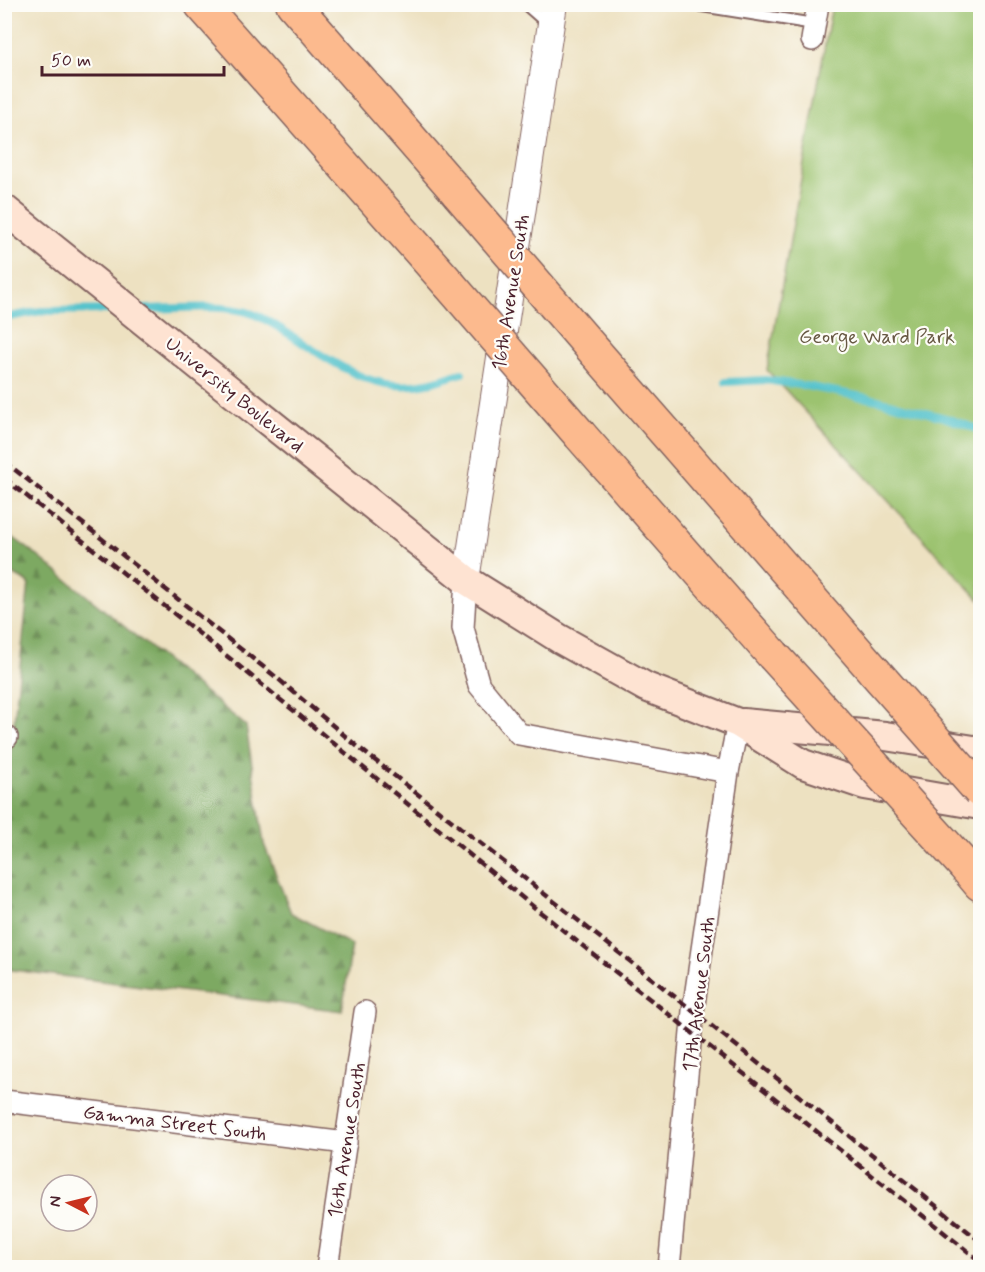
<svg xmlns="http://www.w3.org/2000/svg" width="985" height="1272" font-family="Mynerve,sans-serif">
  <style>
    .forest { fill: url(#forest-firs); stroke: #646446; stroke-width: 1.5 }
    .park { fill: #9cc36f; stroke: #73714d; stroke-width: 1.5 }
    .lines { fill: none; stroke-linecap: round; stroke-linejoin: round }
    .stream { stroke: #56c3cc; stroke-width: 8 }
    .service-casing { stroke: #836360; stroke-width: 14 }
    .minor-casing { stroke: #836360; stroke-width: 24 }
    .tertiary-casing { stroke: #836360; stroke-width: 28 }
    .secondary-casing { stroke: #836360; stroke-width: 32 }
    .motorway-casing { stroke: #836360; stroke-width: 36 }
    .service { stroke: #fff; stroke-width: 10 }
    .minor { stroke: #fff; stroke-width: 21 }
    .tertiary { stroke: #fff; stroke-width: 26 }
    .secondary { stroke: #fee3d2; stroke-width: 28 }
    .motorway { stroke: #fcba8e; stroke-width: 33 }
    .rail { stroke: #4a1f2b; stroke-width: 4.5; stroke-dasharray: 9 4.5; stroke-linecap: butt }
    .motorway-bridge-casing { stroke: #836360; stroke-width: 36; stroke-linecap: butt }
    .motorway-bridge { stroke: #fcba8e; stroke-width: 33 }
    .labels { text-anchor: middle; stroke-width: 4.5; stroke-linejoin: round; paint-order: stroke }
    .street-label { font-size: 20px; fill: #4a1f2b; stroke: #fdfcf7 }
    .park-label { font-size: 20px; fill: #675843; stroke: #fdfcf7 }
  </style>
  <defs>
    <pattern id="forest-firs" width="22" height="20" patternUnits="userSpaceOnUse" patternTransform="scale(1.5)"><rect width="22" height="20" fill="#7da962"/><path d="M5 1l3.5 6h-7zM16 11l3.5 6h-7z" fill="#688951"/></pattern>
  </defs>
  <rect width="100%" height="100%" fill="#fdfcf7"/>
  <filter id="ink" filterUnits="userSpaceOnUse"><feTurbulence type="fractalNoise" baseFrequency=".0167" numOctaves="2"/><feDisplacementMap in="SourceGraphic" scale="12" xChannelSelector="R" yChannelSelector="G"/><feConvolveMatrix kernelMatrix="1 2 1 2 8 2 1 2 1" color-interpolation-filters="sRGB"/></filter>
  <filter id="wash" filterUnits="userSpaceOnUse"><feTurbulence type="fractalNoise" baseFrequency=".008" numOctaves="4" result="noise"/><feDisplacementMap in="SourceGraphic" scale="24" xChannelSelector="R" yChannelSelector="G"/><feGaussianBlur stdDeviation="1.35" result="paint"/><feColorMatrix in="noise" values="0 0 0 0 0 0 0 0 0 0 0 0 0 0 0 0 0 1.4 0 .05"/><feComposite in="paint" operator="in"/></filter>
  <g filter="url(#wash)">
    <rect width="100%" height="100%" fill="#ede1c1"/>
    <!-- forest -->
    <polygon class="forest" points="4,531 33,552 246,726 264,844 291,913 352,945 342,1011 5,969 5,806 29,583 5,570"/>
    <!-- park -->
    <polygon class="park" points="832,5 980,5 980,600 767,370"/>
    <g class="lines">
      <!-- stream -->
      <g class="stream">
        <path d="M143 309C175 309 224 303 253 314 271 321 287 333 304 344 342 368 379 394 427 383 439 381 450 376 462 373"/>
        <polyline points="4,318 41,311 116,310"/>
        <polyline points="726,382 766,380 806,386 878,400 946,418 980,430"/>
      </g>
    </g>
  </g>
  <g filter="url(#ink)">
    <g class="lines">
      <defs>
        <g id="service">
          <polyline points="525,4 550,26"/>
          <polyline points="689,4 814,24"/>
        </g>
        <g id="minor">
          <polyline points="812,40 818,4"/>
          <polyline points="466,580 463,628 479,685 519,734 728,772"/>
          <polyline points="4,737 7,737"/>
          <polyline points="4,1101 346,1143"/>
          <polyline points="327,1268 365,1012"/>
          <polyline points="669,1268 693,1011 728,772 738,723"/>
        </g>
        <polyline id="tertiary" points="466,580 554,4"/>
        <g id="secondary">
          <polyline points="4,209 466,580 560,639 646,687 738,723 803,764 865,785 980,805"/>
          <polyline points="743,723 885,736 980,751"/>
        </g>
        <g id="motorway">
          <polyline points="201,4 449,284"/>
          <polyline points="293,4 458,193"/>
          <polyline points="596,353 874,671"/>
          <polyline points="580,435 773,655"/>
          <polyline points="964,865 980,884"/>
        </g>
      </defs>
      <!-- service casing -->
      <use href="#service" class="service-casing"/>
      <!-- minor casing -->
      <use href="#minor" class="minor-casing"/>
      <!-- tertiary casing -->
      <use href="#tertiary" class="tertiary-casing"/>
      <!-- secondary casing -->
      <use href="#secondary" class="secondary-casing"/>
      <!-- motorway casing -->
      <use href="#motorway" class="motorway-casing"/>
      <!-- service -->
      <use href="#service" class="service"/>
      <!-- minor -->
      <use href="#minor" class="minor"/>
      <!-- tertiary -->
      <use href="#tertiary" class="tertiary"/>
      <!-- secondary -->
      <use href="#secondary" class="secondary"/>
      <!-- motorway -->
      <use href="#motorway" class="motorway"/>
      <!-- rail -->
      <g class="rail">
        <polyline points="4,461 276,677 358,747 693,1011 980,1241"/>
        <polyline points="4,478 211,643 535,908 980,1261"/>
      </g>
      <defs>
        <g id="motorway-bridge">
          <polyline points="458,193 596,353"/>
          <polyline points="449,284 580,435"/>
          <polyline points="773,655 964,865"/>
          <polyline points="874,671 980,791"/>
        </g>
      </defs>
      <!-- motorway-bridge casing -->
      <use href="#motorway-bridge" class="motorway-bridge-casing"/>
      <!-- motorway-bridge -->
      <use href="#motorway-bridge" class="motorway-bridge"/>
    </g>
  </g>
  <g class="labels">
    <!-- street labels -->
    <g class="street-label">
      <text transform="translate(510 292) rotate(-81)" y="7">16th Avenue South</text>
      <text transform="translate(235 394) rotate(39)" y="7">University Boulevard</text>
      <text transform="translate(698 994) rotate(-83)" y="7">17th Avenue South</text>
      <text transform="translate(175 1122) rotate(7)" y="7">Gamma Street South</text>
      <text transform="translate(346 1140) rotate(-81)" y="7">16th Avenue South</text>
    </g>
    <!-- park labels -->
    <g class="park-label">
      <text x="877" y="343">George Ward Park</text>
    </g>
  </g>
  <!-- margin -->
  <rect width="985" height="1272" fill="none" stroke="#fdfcf7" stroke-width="24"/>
  <!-- north arrow -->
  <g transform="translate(69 1203) rotate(277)"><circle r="28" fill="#fdfcf7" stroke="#b5a4a5" stroke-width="1.5"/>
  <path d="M0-4.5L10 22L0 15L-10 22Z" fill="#c8321e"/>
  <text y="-9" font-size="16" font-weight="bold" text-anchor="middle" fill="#4a1f2b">N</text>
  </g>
  <!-- scale -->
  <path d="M42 66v9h182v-9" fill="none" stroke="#4a1f2b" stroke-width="3"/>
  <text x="51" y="66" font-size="18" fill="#4a1f2b" stroke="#fdfcf7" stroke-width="4.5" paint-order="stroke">50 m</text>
</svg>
